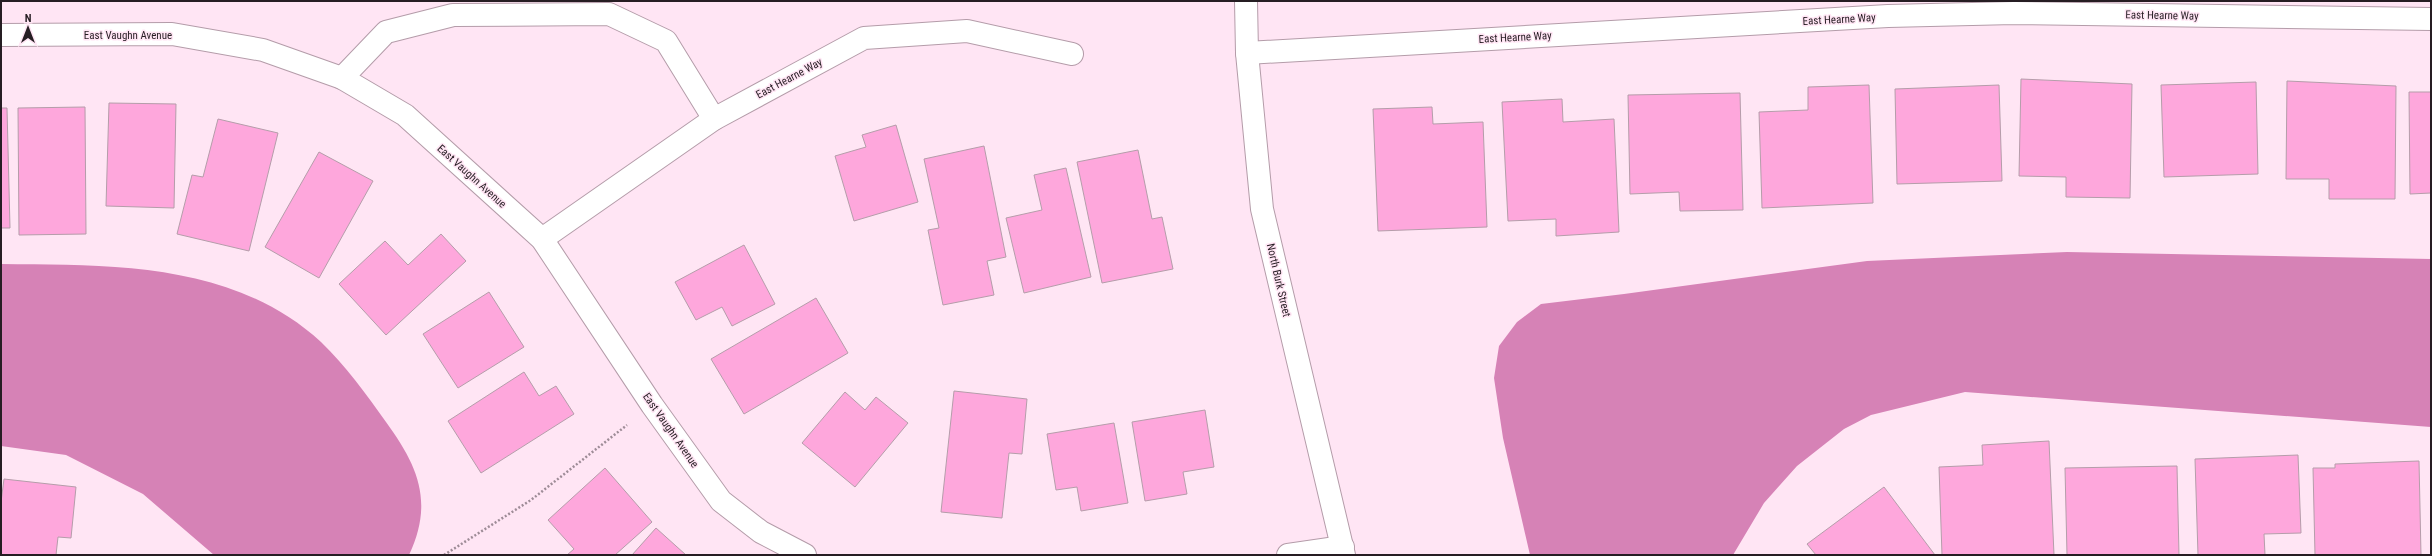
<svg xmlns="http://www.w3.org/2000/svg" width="2432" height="556" font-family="'Roboto Condensed',sans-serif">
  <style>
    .water { fill: #d682b6 }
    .building { fill: #fea7dc; stroke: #b59daa }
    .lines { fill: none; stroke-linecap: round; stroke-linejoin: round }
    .minor-casing { stroke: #b49ca9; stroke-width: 24 }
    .path { stroke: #9e8c97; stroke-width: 2.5; stroke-dasharray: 2 2; stroke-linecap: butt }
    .minor { stroke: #fff; stroke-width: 22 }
    .labels { text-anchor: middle; stroke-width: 3; stroke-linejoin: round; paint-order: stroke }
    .street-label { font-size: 11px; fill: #261d23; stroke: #ffe5f4 }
  </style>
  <rect width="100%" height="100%" fill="#ffe5f4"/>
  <!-- water -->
  <g class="water">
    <polygon points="2067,252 2431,259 2431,427 1965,392 1871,415 1844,429 1797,466 1764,503 1733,555 1530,555 1503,438 1494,378 1499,346 1517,322 1541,304 1624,294 1867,261"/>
    <path d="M1 264C112 265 234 262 321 342 346 366 366 394 386 422 418 466 434 502 409 555H214L143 494 66 455 1 446Z"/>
  </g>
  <!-- building -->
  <g class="building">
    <polygon points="2021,79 2132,84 2130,198 2066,197 2066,177 2019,176"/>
    <polygon points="2287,81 2396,86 2395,199 2329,199 2329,179 2286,179"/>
    <polygon points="2256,82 2258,174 2164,177 2161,85"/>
    <polygon points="1869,85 1873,203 1762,208 1759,112 1808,110 1808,87"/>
    <polygon points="1999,85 2002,181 1897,184 1895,89"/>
    <polygon points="2409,92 2431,92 2431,193 2410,194"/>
    <polygon points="1740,93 1743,210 1680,211 1679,192 1630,194 1628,95"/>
    <polygon points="1562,99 1563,122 1614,119 1619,232 1556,236 1556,219 1508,221 1502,102"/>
    <polygon points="109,103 176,104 174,208 106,206"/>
    <polygon points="85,107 86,234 19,235 18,108"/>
    <polygon points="1432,107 1433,124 1483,122 1487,227 1378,231 1373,109"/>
    <polygon points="1,108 7,108 10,228 1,228"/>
    <polygon points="218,119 278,133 249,251 177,234 192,175 203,177"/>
    <polygon points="896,125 918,202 854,221 835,156 866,147 862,135"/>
    <polygon points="984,146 1006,257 987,261 994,295 943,305 928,230 939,228 924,159"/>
    <polygon points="1138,150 1152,219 1162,217 1173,269 1102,283 1077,162"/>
    <polygon points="319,152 373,181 319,278 265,247"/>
    <polygon points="1066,168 1091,277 1024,293 1006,218 1042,210 1034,175"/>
    <polygon points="441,234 466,261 386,335 339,284 385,241 408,265"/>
    <polygon points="744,245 775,304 732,326 722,307 696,320 675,282"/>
    <polygon points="489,292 524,347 458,388 423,334"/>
    <polygon points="816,298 848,353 744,414 711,359"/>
    <polygon points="524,372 539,396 556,386 574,414 481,473 448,421"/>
    <polygon points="954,391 1027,399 1022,454 1009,453 1002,518 941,512"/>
    <polygon points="845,392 865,410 876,397 908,423 855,487 802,443"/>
    <polygon points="1205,410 1214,467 1183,472 1187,494 1145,501 1132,422"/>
    <polygon points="1114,423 1128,503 1081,511 1077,487 1056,490 1047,434"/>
    <polygon points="2049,441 2054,555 1942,555 1939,467 1983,465 1982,445"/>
    <polygon points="2298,455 2301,533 2264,534 2265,555 2198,555 2195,459"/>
    <polygon points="2419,461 2421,555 2315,555 2313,468 2335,468 2335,464"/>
    <polygon points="2177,466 2179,555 2067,555 2065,468"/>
    <polygon points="605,468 652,522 615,555 567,555 574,549 548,520"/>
    <polygon points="4,479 76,487 71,538 58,537 56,555 1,555 1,502"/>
    <polygon points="1884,487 1935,555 1816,555 1807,544"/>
    <polygon points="656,528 686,555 632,555"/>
  </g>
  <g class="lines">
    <defs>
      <g id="minor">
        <polyline points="1246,1 1247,53 1262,209 1344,555"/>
        <polyline points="1,35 172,34 263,50 342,78 405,115 542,239 652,405 721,501 761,532 805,555"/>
        <polyline points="1247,53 1888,16 2014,13 2431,19"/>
        <polyline points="342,78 386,32 453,15 609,14 666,41 714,119"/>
        <polyline points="542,239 714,119 864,38 967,31 1072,54"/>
        <polyline points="1288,555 1343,547"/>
      </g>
    </defs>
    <!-- minor casing -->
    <use href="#minor" class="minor-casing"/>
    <!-- path -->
    <polyline class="path" points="444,555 531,500 627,425"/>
    <!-- minor -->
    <use href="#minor" class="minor"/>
  </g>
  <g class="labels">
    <!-- street labels -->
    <g class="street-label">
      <text transform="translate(2162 15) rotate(1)" y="4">East Hearne Way</text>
      <text transform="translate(1839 19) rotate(-3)" y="4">East Hearne Way</text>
      <text x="128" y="39">East Vaughn Avenue</text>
      <text transform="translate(1515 37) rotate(-3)" y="4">East Hearne Way</text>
      <text transform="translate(789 78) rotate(-28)" y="4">East Hearne Way</text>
      <text transform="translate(472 176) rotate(42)" y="4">East Vaughn Avenue</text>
      <text transform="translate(1279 280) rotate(77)" y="4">North Burk Street</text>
      <text transform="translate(671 430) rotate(55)" y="4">East Vaughn Avenue</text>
    </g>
  </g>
  <!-- border -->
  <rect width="2432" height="556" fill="none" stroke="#261d23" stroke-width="4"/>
  <!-- north arrow -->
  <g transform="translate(28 28)" stroke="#ffe5f4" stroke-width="3" paint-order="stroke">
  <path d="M0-3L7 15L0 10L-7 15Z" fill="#261d23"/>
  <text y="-6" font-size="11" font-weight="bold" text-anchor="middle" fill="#261d23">N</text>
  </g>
</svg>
